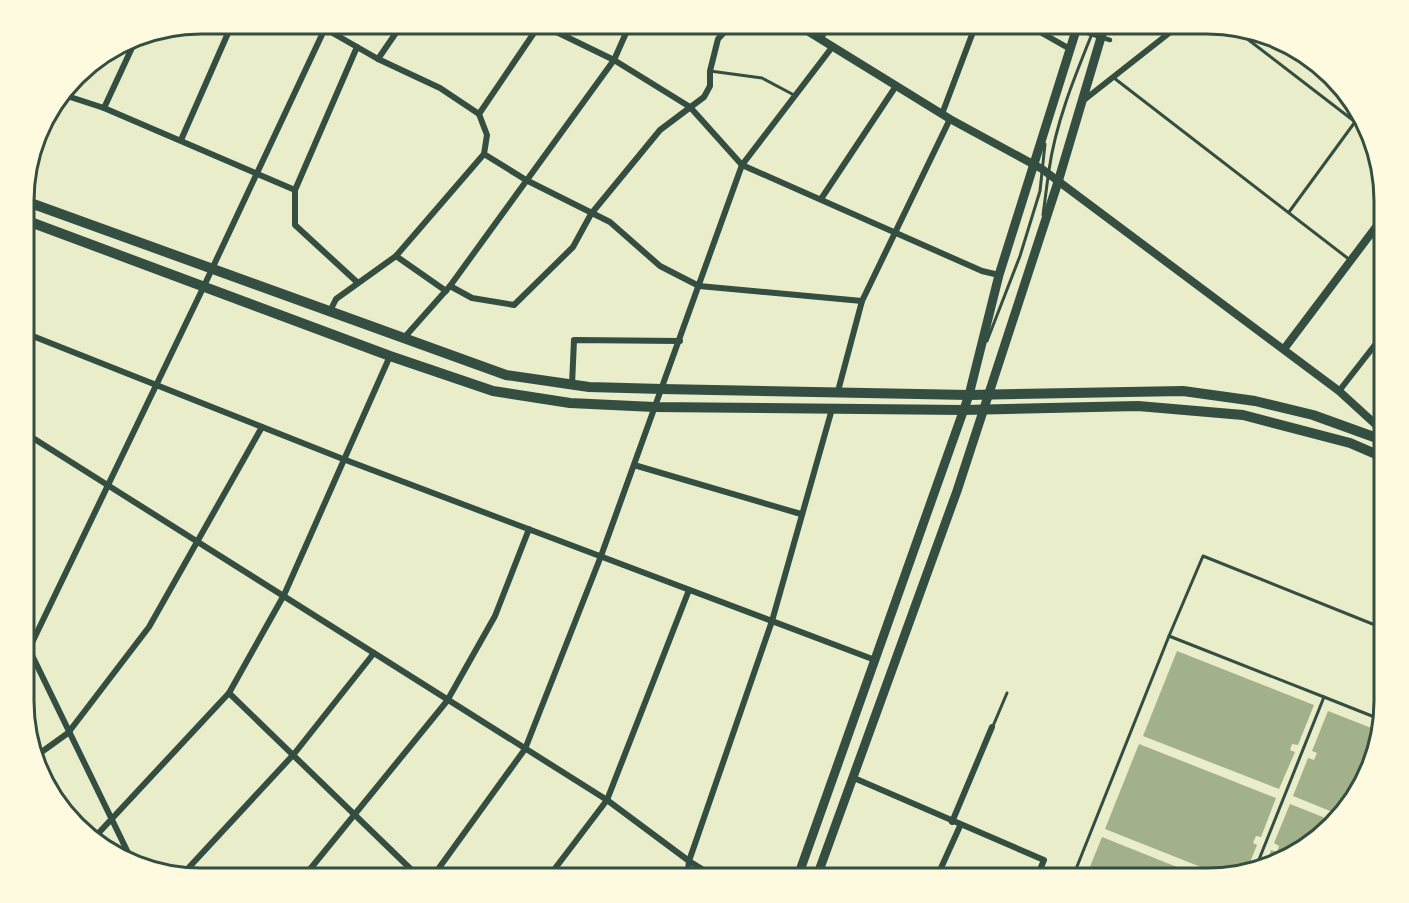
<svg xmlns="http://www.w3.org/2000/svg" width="1409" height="903" font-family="'Roboto Condensed',sans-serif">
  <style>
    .water { fill: #a3b18a }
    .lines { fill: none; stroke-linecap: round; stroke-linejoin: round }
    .service { stroke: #344e41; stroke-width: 3 }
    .pedestrian { stroke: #344e41; stroke-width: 4.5 }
    .minor { stroke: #344e41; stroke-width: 6 }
    .tertiary { stroke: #344e41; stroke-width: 8 }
    .secondary { stroke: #344e41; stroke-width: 9 }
    .primary { stroke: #344e41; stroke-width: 10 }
    .rim { fill: none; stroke: #344e41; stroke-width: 3 }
  </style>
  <rect width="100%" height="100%" fill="#e9edc9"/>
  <!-- water -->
  <g class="water">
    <polygon points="1177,651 1314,705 1298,745 1292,744 1290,750 1295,752 1279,789 1143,736"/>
    <polygon points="1328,711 1379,731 1355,800 1340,815 1293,796 1308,758 1314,760 1317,753 1312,751"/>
    <polygon points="1139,744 1276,798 1261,837 1256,836 1253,843 1257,845 1247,870 1226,877 1105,829"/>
    <polygon points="1290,804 1333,821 1296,855 1266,865 1271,850 1277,852 1279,846 1274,843"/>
    <polygon points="1102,837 1207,879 1085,879"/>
  </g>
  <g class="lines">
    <!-- service -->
    <g class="service">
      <polyline points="1233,28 1367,131"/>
      <polyline points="823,38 830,24"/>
      <polyline points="710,71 762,78 794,95"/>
      <polyline points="1114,78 1350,260"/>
      <path d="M1049 170C1056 120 1077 71 1096 24"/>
      <polyline points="1289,212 1355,122"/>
      <polyline points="1043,215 1048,177"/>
      <polyline points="987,341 1020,256 1040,191 1045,144"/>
      <polyline points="1169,636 1203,556 1385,629"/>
      <polyline points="1324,697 1382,720"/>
      <polyline points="993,726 1007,693"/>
      <polyline points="1072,879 1169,636 1324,697 1256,867"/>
    </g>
    <!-- pedestrian -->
    <polyline class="pedestrian" points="1066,26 1110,40"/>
    <!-- minor -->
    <g class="minor">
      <polyline points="317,24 378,59 440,88 479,114 487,135 484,154 526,180 610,222 660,266 699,286 862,301"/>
      <polyline points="540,24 614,60 690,107 742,165 982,271 999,275"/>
      <polyline points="1026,24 1070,49"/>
      <polyline points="357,47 295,190 295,225 358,283"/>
      <polyline points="378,59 402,24"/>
      <polyline points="64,95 104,108 295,190"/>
      <polyline points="1084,100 1173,30 1209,24"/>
      <polyline points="104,108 137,37"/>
      <polyline points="479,114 540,24"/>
      <polyline points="942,114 976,24"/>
      <polyline points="181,140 232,24"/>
      <polyline points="821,199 896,86"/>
      <polyline points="396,256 446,291"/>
      <polyline points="450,286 472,298 514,305 573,247 591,214 660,130 704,97 710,86 710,71 718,39 732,24"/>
      <polyline points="329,313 336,299 396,256 484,154"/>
      <polyline points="25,333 343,459 875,660"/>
      <polyline points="403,339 450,286 614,60 630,24"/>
      <polyline points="572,385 574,340 680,341"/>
      <polyline points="838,391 862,301 950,119"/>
      <polyline points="1339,391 1385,332"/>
      <polyline points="25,433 607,800 689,861 718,879"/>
      <polyline points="634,465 801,514"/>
      <polyline points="229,693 421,879"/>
      <polyline points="36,756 68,733 149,627 262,427"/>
      <polyline points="854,778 1044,860 1036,879"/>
      <polyline points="952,822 992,727"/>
      <polyline points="93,839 229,693 284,595 390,356"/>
      <polyline points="134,865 29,649 204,286 327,24"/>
      <polyline points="181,876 294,754 374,653"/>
      <polyline points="302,879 447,701 495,616 529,529"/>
      <polyline points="431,879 525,749 601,556 742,165 833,46"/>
      <polyline points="547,879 607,800 689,590"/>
      <polyline points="687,879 689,861 772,621 832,409"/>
      <polyline points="936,879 960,826"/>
    </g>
    <!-- tertiary -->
    <g class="tertiary">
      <polyline points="796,24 950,119 1042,169 1339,391 1385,433"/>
      <polyline points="1284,349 1385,215"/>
    </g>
    <!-- secondary -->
    <g class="secondary">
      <polyline points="797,879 969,395 999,275 1078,24"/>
      <polyline points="816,879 957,491 1058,182 1105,24"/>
    </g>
    <!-- primary -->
    <g class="primary">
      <polyline points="25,201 506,375 589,387 662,389 969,395 1183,391 1255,401 1313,415 1385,441"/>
      <polyline points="25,220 390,356 493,391 570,403 654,407 963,410 1138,406 1243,415 1350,443 1385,458"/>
    </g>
  </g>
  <!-- crop -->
  <path d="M0 0H1409V903H0ZM201 34H1207A167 167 0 0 1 1374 201V701A167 167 0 0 1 1207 868H201A167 167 0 0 1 34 701V201A167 167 0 0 1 201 34Z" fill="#fefae0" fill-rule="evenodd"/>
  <path class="rim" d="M201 34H1207A167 167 0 0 1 1374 201V701A167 167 0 0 1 1207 868H201A167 167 0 0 1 34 701V201A167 167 0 0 1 201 34Z"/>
</svg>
